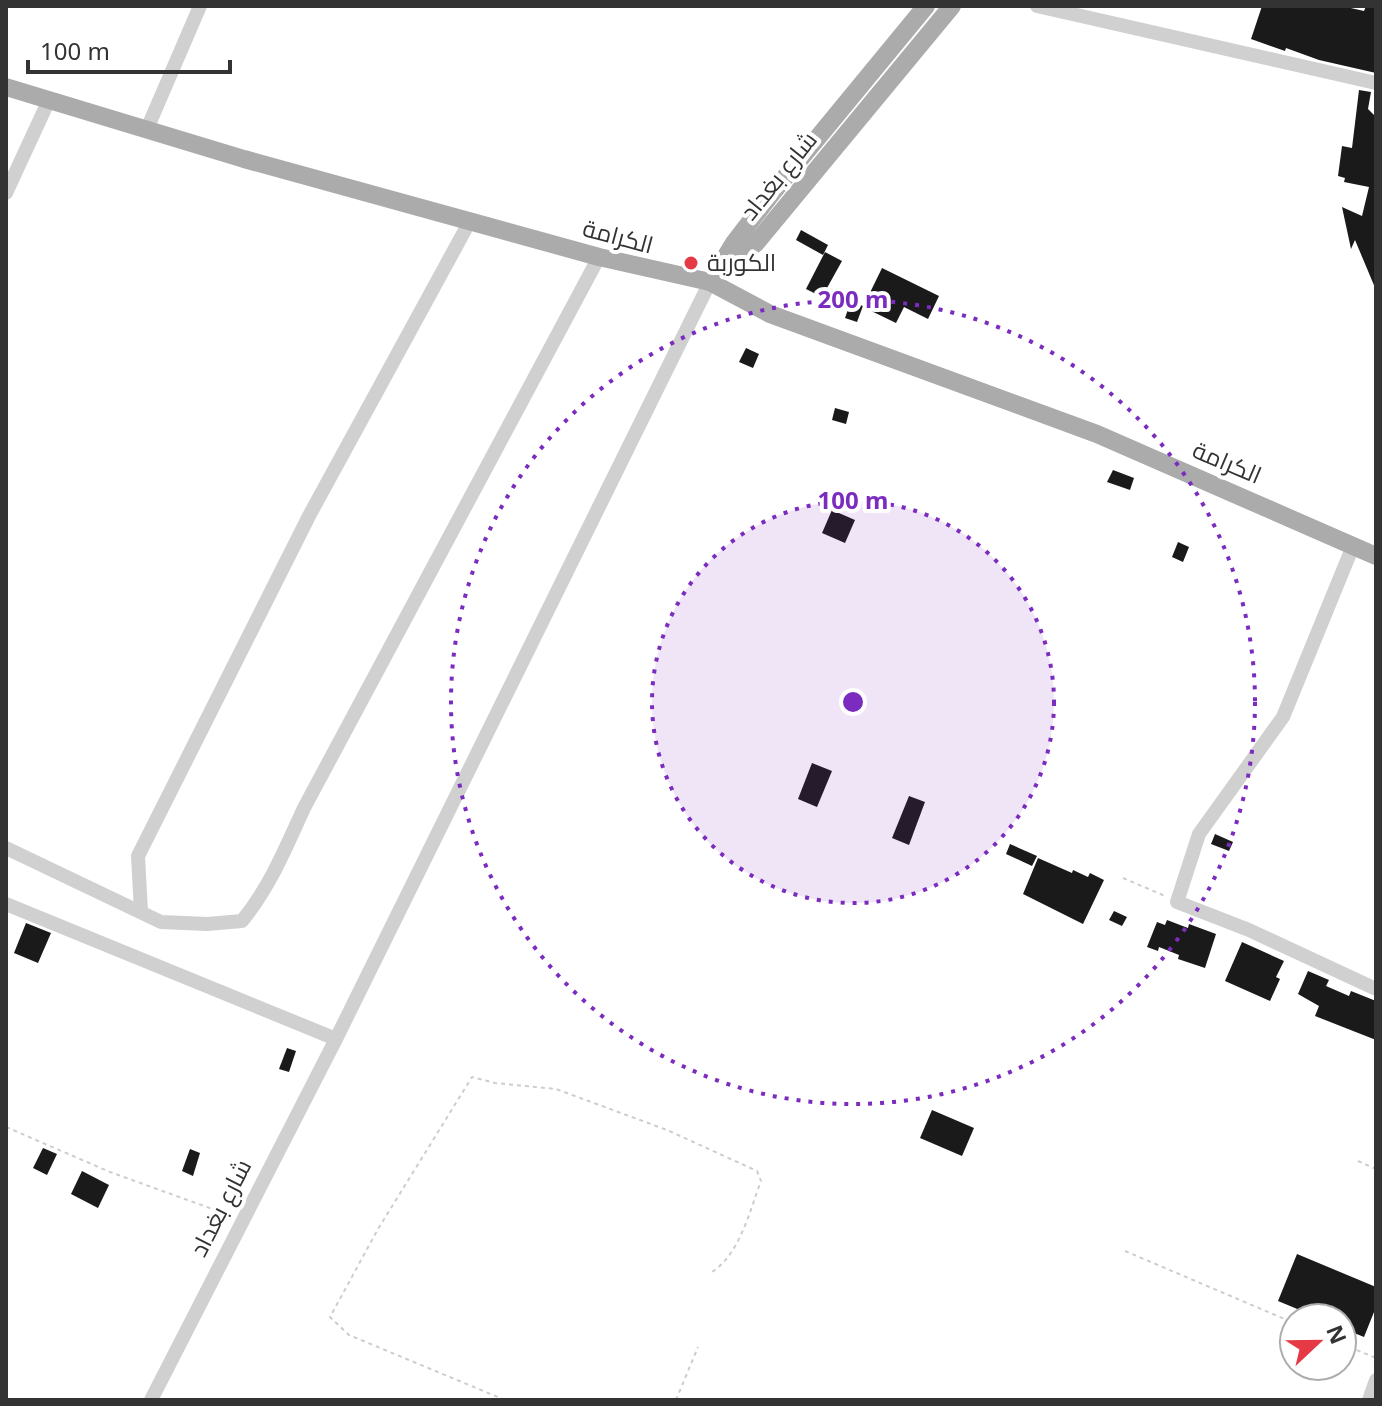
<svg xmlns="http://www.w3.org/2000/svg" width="1382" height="1406" font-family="'Noto Sans',Cairo,sans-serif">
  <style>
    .building { fill: #1a1a1a }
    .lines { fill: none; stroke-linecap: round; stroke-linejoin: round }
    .path { stroke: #cdcdcd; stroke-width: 2; stroke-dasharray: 4 4; stroke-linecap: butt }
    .minor { stroke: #d0d0d0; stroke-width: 14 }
    .major { stroke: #ababab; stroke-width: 18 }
    .ring { fill: none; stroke: #7b2cbf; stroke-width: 4; stroke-dasharray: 4 8 }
    .poi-dot { fill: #e63946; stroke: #fff; stroke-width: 3 }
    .labels { text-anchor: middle; stroke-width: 8; stroke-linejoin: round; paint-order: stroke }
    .street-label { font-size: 24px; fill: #333; stroke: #fff }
    .poi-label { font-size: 24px; fill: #333; stroke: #fff; text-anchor: start }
    .centre { fill: #7b2cbf; stroke: #fff; stroke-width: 4 }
    .ring-label { font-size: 24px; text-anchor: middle; font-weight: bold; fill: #7b2cbf; stroke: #fff; stroke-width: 8; stroke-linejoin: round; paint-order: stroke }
  </style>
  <rect width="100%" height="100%" fill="#fff"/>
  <!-- building -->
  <g class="building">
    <polygon points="1262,6 1342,6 1364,11 1366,6 1376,6 1376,73 1319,60 1286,48 1285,51 1251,39"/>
    <polygon points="1359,90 1371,92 1368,109 1376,117 1376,290 1355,240 1351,249 1342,207 1362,216 1369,187 1344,182 1345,178 1338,176 1342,146 1352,148"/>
    <polygon points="801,230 828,245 823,255 796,240"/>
    <polygon points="825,252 842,261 822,297 806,289"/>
    <polygon points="882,268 939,296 928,319 904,307 896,323 863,307"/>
    <polygon points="851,301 863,306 857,322 845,318"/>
    <polygon points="746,348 759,354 753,368 739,362"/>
    <polygon points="835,408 849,412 846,424 832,420"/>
    <polygon points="1113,470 1134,478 1130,490 1107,482"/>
    <polygon points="832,510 855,520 845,543 822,533"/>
    <polygon points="1178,542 1189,547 1183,562 1172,557"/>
    <polygon points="812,763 832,771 817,807 798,799"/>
    <polygon points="909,796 925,802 909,845 892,838"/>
    <polygon points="1215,834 1233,842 1229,851 1211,844"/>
    <polygon points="1010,844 1037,856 1032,866 1006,854"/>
    <polygon points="1038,858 1072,873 1073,870 1088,877 1090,873 1104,880 1083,924 1023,894"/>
    <polygon points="1114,911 1127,917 1122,926 1109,920"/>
    <polygon points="1167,920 1188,928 1189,924 1216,934 1205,968 1178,959 1179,955 1159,947 1158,951 1147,947 1157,922 1165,925"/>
    <polygon points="26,923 51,933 38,963 14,953"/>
    <polygon points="1242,942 1284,961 1276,977 1280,979 1270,1001 1225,981"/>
    <polygon points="1308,971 1329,980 1326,986 1349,996 1351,991 1376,1001 1376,1040 1315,1016 1319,1006 1298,994"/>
    <polygon points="287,1048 296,1051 289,1072 279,1069"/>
    <polygon points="932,1110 974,1128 962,1156 920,1138"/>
    <polygon points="43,1148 57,1154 47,1175 33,1168"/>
    <polygon points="190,1149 200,1153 193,1176 182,1171"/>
    <polygon points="82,1171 109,1185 98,1208 71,1194"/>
    <polygon points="1297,1254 1376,1287 1376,1307 1364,1337 1342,1328 1342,1318 1319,1318 1278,1301"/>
  </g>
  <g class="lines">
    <!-- path -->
    <g class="path">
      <polyline points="1123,878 1165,896"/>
      <polyline points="6,1127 110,1172 229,1215"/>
      <polyline points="1358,1161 1376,1169"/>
      <polyline points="1125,1251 1294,1323"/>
      <polyline points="1342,1344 1376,1358"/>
      <path d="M505 1400 349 1335 330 1317 378 1229 472 1077 495 1083 556 1089 667 1130 757 1171 761 1181C750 1210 739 1257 710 1273"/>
      <polyline points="676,1400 698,1347"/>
    </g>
    <!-- minor -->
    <g class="minor">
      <polyline points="1037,6 1376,83"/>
      <polyline points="147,129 200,6"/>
      <polyline points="6,193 49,100"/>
      <polyline points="1353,546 1283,717 1199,834 1177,902 1249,930 1376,989"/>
      <path d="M6 848 161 922 207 924 242 921C270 887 286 847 304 808L599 257"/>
      <polyline points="6,904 336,1039"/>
      <polyline points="141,912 138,856 309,516 470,221"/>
      <polyline points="151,1400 336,1039 710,282"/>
      <polyline points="1369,1400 1376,1380"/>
    </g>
    <!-- major -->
    <g class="major">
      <polyline points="6,87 244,159 599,257 710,282 770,314 1097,434 1376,556"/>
      <polyline points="724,263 743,253 756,243 952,6"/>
      <polyline points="710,282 734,243 773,192 926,6"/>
    </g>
  </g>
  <!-- distance rings -->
  <circle cx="853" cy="702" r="201" fill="#7b2cbf" fill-opacity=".12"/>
  <g class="ring">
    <circle cx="853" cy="702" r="201"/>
    <circle cx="853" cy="702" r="402"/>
  </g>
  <!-- markers -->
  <circle class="poi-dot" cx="691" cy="263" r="8"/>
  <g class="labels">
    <!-- street labels -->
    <g class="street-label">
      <text transform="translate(779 176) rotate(-51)" y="8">شارع بغداد</text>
      <text transform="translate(618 237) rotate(15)" y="8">الكرامة</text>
      <text transform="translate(1227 463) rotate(23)" y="8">الكرامة</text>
      <text transform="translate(221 1208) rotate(-63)" y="8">شارع بغداد</text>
    </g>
    <!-- poi labels -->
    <g class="poi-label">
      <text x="707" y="271">الكوربة</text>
    </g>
  </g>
  <circle cx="853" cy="702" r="12" class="centre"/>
  <g class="ring-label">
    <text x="853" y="308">200 m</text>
    <text x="853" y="509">100 m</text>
  </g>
  <!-- border -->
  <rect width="1382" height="1406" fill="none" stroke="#333333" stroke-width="16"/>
  <!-- north arrow -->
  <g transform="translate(1318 1342) rotate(68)"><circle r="38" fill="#ffffff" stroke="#adadad" stroke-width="2"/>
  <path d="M0-6L14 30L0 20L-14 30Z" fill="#e63946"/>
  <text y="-12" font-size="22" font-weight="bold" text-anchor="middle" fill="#333333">N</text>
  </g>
  <!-- scale -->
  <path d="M28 60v12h202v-12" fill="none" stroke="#333333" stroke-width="4"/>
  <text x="40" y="60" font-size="24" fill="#333333" stroke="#ffffff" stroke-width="6" paint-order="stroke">100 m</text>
</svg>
